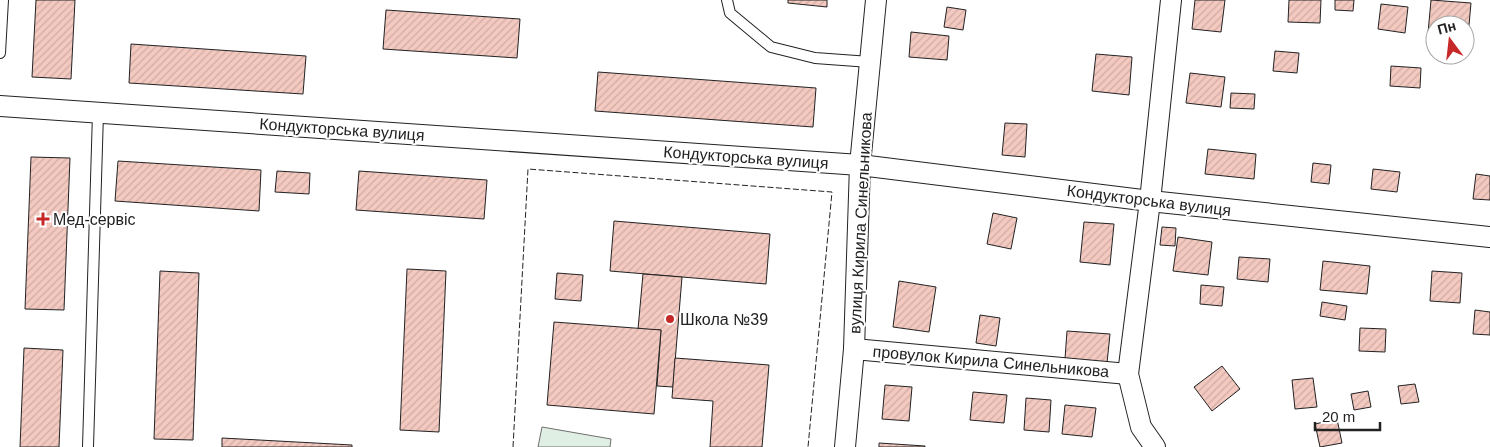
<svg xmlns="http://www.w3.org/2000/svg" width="1490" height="447" font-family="Helvetica,sans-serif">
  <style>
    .grass { fill: #e0efe3; stroke: #6f6f6f }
    .building { fill: url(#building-hatch); stroke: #222 }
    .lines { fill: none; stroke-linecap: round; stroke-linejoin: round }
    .lane-casing { stroke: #222; stroke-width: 12 }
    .street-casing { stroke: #222; stroke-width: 22 }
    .lane { stroke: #fff; stroke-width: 10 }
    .street { stroke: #fff; stroke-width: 20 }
    .fence { stroke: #222; stroke-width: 1; stroke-dasharray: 6 2.5; stroke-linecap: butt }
    .poi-dot { fill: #c62828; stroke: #fff; stroke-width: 2 }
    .labels { text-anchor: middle; stroke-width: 4; stroke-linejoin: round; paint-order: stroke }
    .street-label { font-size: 16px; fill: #222; stroke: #fff }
    .poi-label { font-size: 16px; fill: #222; stroke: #fff; text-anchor: start }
  </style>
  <defs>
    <pattern id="building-hatch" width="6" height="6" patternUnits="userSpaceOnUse" patternTransform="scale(1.25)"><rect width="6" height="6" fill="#f3c9c0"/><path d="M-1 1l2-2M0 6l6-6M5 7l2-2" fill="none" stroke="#d0aca5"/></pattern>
  </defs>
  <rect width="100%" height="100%" fill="#fff"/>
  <!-- grass -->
  <polygon class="grass" points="542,427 611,439 610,447 538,447"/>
  <!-- building -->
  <g class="building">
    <polygon points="36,0 75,0 71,79 32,77"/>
    <polygon points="788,0 827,0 827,7 788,3"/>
    <polygon points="1195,0 1225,0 1221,32 1192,29"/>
    <polygon points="1289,0 1321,0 1320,23 1288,22"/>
    <polygon points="1335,0 1354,0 1353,11 1335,10"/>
    <polygon points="1431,0 1471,3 1468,36 1465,36 1465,25 1435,25 1435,34 1428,33"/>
    <polygon points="1381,4 1408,7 1405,33 1378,29"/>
    <polygon points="947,7 966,10 963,30 944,27"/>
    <polygon points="386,10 520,19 517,58 383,49"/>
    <polygon points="911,32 949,36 947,60 909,57"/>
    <polygon points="131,44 306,56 303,94 129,83"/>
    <polygon points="1275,51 1299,53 1297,73 1273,71"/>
    <polygon points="1096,54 1132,57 1129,95 1092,91"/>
    <polygon points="1391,66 1421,68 1420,88 1390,86"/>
    <polygon points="598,72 816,88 813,127 595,111"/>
    <polygon points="1190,73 1225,77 1221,107 1186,103"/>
    <polygon points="1231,93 1255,94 1254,109 1230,108"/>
    <polygon points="1005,123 1027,124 1025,157 1002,155"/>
    <polygon points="1208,149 1256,154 1254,179 1205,174"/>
    <polygon points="31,157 70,158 64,310 25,309"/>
    <polygon points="118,161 261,170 259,211 115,201"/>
    <polygon points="1313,163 1331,165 1329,184 1311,182"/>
    <polygon points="1373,169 1400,172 1397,192 1371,189"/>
    <polygon points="277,171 310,173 309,194 275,192"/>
    <polygon points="359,171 487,180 484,219 356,210"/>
    <polygon points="1476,174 1490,176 1490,200 1473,199"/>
    <polygon points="993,213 1017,218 1011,249 987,244"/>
    <polygon points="614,221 770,234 766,284 610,271"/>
    <polygon points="1084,222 1114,224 1110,265 1080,262"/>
    <polygon points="1162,227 1176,228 1175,246 1160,245"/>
    <polygon points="1178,237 1212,242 1208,275 1173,271"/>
    <polygon points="1239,257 1270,259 1268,282 1237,279"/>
    <polygon points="1323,261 1370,266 1367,294 1320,290"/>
    <polygon points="407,269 446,271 439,432 400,430"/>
    <polygon points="160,271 199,273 193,440 154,439"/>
    <polygon points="1432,271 1462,273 1460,303 1430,301"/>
    <polygon points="557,273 583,275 581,301 555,299"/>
    <polygon points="643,274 682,277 673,387 657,386 661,330 638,329"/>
    <polygon points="899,281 936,287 929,332 893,327"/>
    <polygon points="1201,285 1224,287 1222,306 1200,304"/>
    <polygon points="1322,302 1347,306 1345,320 1320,316"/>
    <polygon points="1475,310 1490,312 1490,335 1473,334"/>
    <polygon points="980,315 1000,318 996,346 976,343"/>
    <polygon points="554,322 661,330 654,414 547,405"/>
    <polygon points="1360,328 1386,329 1385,352 1359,351"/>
    <polygon points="1067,331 1110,334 1107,363 1065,359"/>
    <polygon points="24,348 63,350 59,447 20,447"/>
    <polygon points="675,358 769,365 762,447 710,447 713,401 672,398"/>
    <polygon points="1222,366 1240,389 1212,411 1194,387"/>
    <polygon points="1313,378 1317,407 1295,409 1292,380"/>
    <polygon points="1415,384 1419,402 1401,404 1398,386"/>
    <polygon points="885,385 912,387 909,421 882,419"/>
    <polygon points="1368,391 1371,407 1354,410 1351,394"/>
    <polygon points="973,392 1007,395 1004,423 970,420"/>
    <polygon points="1026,398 1051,400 1049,432 1024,430"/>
    <polygon points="1065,405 1096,408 1092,437 1062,434"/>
    <polygon points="1337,419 1342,443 1320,447 1315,424"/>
    <polygon points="222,438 352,445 352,447 222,447"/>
    <polygon points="879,443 925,446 925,447 879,447"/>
  </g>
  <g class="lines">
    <defs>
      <g id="lane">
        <polyline points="727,0 730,13 771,47 815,58 870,62"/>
        <polyline points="0,53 3,0"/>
        <polyline points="88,447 98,113"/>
      </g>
      <g id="street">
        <polyline points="0,106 860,165 1150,201 1490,237"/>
        <polyline points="854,349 1128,374"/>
        <polyline points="845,447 854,349 860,165 876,0"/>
        <polyline points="1155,447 1141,427 1128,374 1150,201 1171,0"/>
      </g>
    </defs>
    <!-- lane casing -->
    <use href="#lane" class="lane-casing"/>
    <!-- street casing -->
    <use href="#street" class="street-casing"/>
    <!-- lane -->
    <use href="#lane" class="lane"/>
    <!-- street -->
    <use href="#street" class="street"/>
    <!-- fence -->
    <polyline class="fence" points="513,447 528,169 832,192 808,447"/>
  </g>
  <!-- markers -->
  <g class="poi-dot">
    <path d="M40.5 211.5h5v5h5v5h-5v5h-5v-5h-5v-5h5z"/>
    <circle cx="670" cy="319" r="5"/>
  </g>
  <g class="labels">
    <!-- street labels -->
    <g class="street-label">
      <text transform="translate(342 129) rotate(4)" y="6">Кондукторська вулиця</text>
      <text transform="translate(746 157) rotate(4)" y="6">Кондукторська вулиця</text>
      <text transform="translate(1149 200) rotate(7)" y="6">Кондукторська вулиця</text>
      <text transform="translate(860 223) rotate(-87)" y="6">вулиця Кирила Синельникова</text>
      <text transform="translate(991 361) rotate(5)" y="6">провулок Кирила Синельникова</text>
    </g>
    <!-- poi labels -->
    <g class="poi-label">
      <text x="53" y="225">Мед-сервіс</text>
      <text x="680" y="325">Школа №39</text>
    </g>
  </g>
  <!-- north arrow -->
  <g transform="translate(1450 40) rotate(345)"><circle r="24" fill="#ffffff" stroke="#a7a7a7"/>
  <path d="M0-4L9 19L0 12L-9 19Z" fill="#c62828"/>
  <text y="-8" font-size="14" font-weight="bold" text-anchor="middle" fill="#222222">Пн</text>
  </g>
  <!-- scale -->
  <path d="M1315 422v8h65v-8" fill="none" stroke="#222222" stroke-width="2.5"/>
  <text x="1322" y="422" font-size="15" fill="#222222" stroke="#ffffff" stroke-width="4" paint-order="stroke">20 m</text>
</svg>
